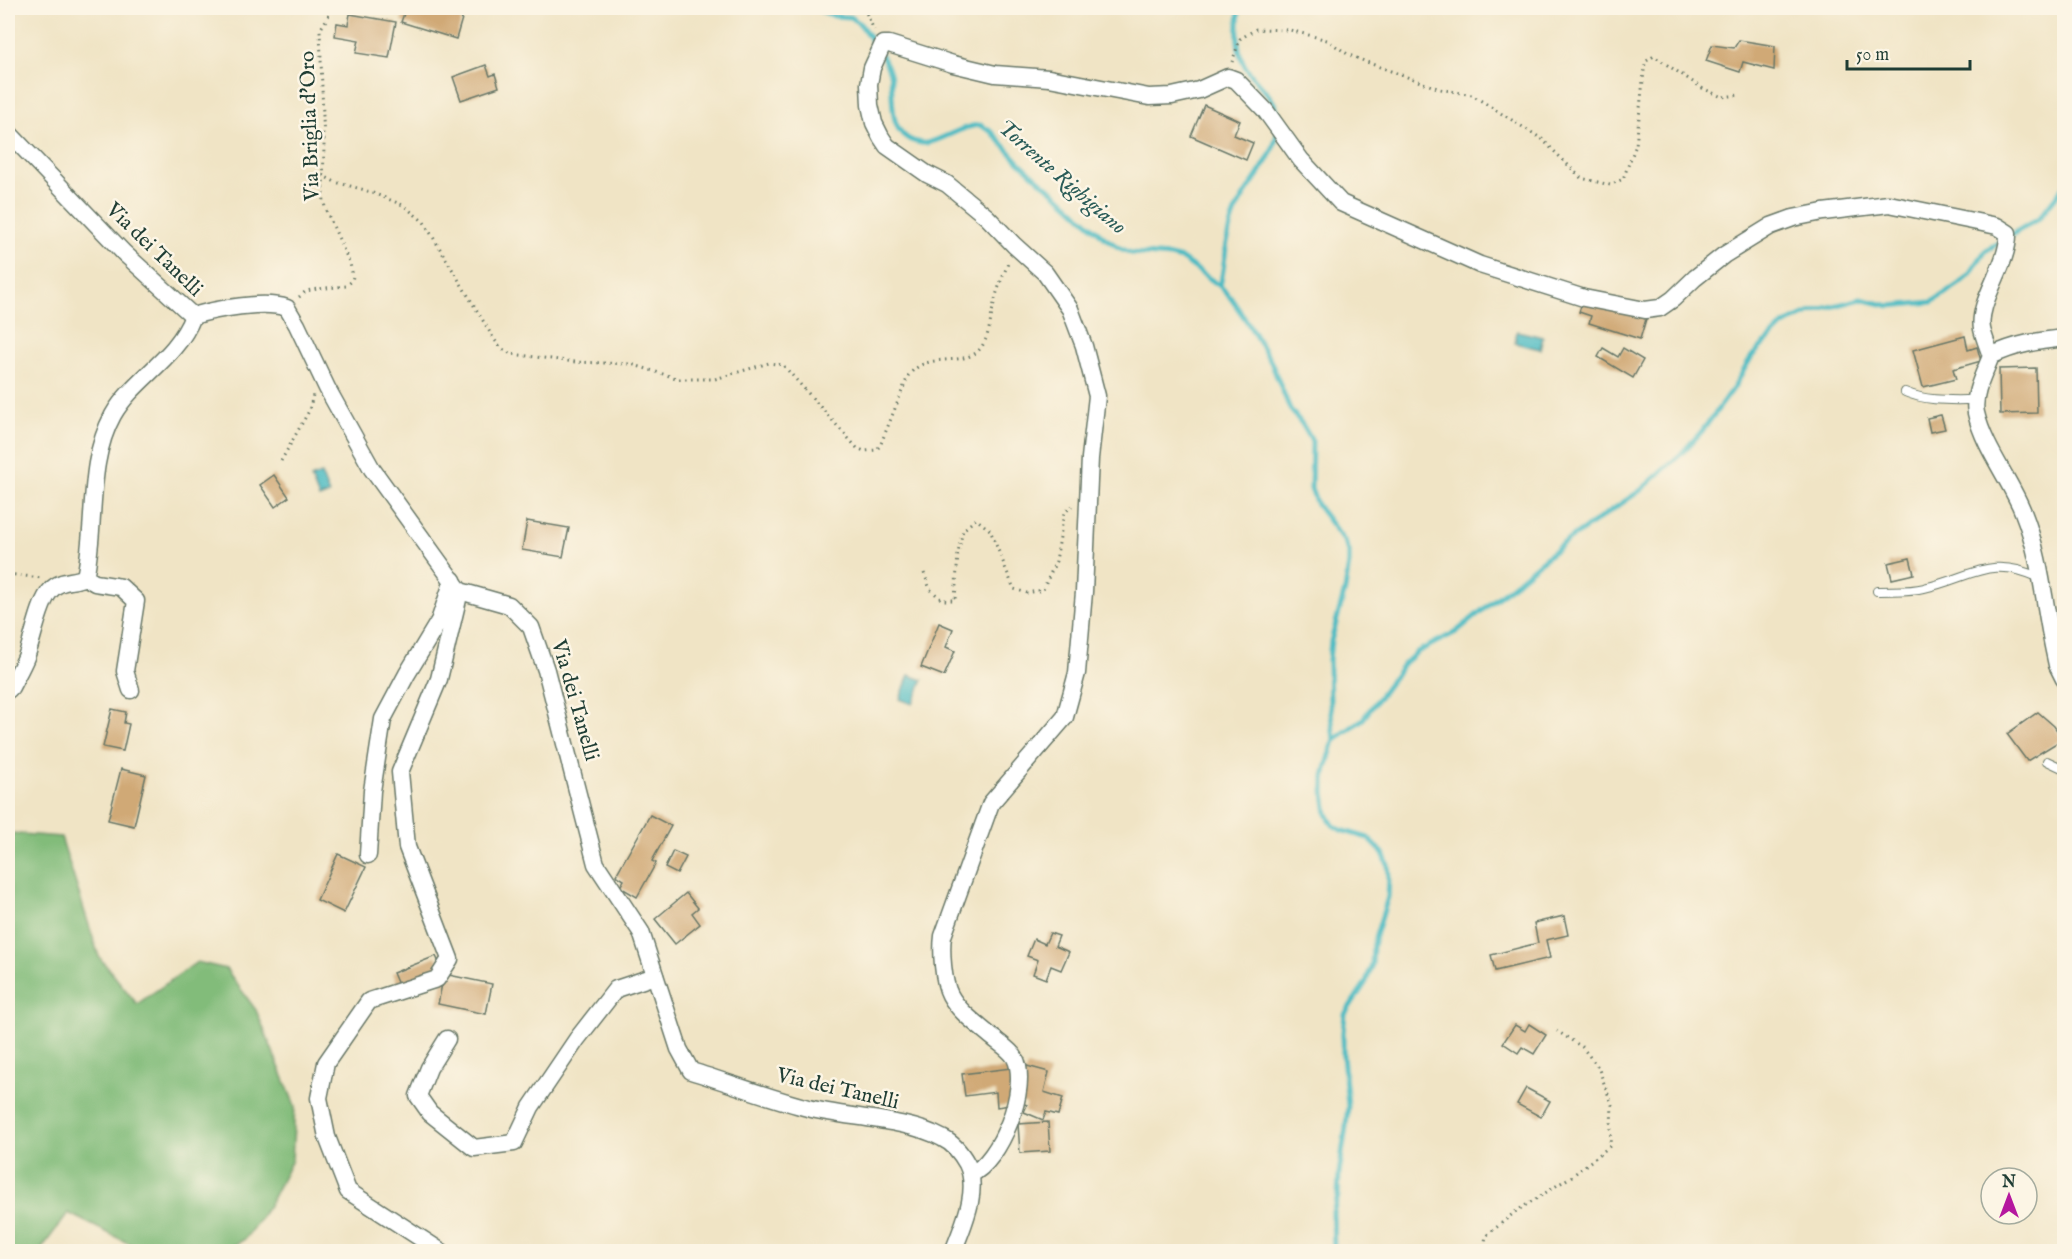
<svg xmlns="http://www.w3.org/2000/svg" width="2072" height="1259" font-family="'IM FELL English',serif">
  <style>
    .forest { fill: #82bc7a; stroke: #507c57; stroke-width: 1.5 }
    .water { fill: #4cbbc3; stroke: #367c7c; stroke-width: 1.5 }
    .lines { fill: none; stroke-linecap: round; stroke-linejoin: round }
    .stream { stroke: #4cbbc3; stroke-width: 5 }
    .building { fill: #d0a976 }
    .service-casing { stroke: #687767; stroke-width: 10 }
    .minor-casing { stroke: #687767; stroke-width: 19 }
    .path { stroke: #687767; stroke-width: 3; stroke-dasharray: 1.5 4.5; stroke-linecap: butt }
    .service { stroke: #fff; stroke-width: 8 }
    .minor { stroke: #fff; stroke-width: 16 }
    .labels { text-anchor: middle; stroke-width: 5; stroke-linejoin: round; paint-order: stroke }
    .street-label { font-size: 21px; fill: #1f3d34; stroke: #fcf5e5 }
    .water-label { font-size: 22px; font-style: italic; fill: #2a5c58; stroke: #fcf5e5 }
  </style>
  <rect width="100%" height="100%" fill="#fcf5e5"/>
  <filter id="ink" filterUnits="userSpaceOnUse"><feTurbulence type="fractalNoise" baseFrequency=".0167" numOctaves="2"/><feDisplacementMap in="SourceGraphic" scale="12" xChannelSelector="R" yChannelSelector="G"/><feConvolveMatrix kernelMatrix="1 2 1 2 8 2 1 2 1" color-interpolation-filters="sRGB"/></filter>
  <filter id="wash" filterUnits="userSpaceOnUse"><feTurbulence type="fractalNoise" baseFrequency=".008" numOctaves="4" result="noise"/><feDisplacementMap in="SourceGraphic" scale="24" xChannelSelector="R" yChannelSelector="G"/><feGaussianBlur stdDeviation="1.35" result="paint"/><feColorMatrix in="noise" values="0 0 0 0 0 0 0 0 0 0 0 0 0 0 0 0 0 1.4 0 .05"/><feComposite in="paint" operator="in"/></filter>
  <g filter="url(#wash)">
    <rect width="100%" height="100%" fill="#f0e4c5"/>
    <!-- forest -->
    <polygon class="forest" points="8,833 61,837 99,957 137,1004 197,962 226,969 256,1010 295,1106 292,1160 268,1207 245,1239 223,1252 144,1251 68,1213 42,1248 42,1251 8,1251"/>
    <!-- water -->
    <g class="water">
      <polygon points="1517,331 1543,337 1540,349 1515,343"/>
      <polygon points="321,474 329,494 319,498 311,478"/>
      <polygon points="909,675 923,680 913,704 900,699"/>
    </g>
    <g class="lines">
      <!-- stream -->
      <g class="stream">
        <polyline points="813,8 834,16 851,17 861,25 877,48"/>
        <path d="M1239 8C1238 27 1235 46 1244 64 1254 84 1278 96 1279 120"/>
        <path d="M882 56C885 61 888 67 890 73 895 95 886 131 913 141 918 142 922 144 927 143 945 139 961 126 980 125L992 132 1019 162 1038 179 1061 198 1105 238 1118 247 1131 253 1170 256 1182 259 1220 286 1230 297 1246 320 1271 362 1290 409 1302 424 1312 441 1311 489 1317 505 1345 542 1349 551V563L1345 590 1331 641 1329 660 1330 704 1334 740 1324 776V793L1327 814 1333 825 1341 830 1368 838 1383 853 1388 865 1389 877 1388 897 1373 945 1372 964 1366 982 1345 1014 1343 1032V1056L1348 1105 1346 1127 1339 1174 1338 1196 1333 1212 1334 1252"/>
        <path d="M1220 286C1226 261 1225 235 1235 212 1247 185 1273 162 1277 133"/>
        <polyline points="1334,740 1363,719 1402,666 1417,652 1456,632 1561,545 1641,490 1681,454 1702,431 1733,389 1752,356 1783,325 1811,312 1861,299 1890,306 1932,302 1959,284 1970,274 1985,251 2039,218 2064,186"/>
      </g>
    </g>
    <g id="blocks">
      <!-- building -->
      <g class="building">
        <polygon points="406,8 439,8 463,15 456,39 401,22"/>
        <polygon points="350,14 396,22 389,58 356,53 359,40 335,36 337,23 348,25"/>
        <polygon points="1739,40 1775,46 1774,70 1743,62 1740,72 1706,61 1712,45 1734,48"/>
        <polygon points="486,65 490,76 495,74 499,87 461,100 453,77"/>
        <polygon points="1204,105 1240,121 1234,135 1253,143 1246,160 1191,136"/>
        <polygon points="1583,300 1646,319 1640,339 1589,323 1591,316 1579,312"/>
        <polygon points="1965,336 1968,350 1977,347 1981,361 1953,369 1956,379 1923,387 1913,350"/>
        <polygon points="1603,348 1618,357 1623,348 1643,360 1633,378 1598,357"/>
        <polygon points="2036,368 2037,413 2000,414 1999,369"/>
        <polygon points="1941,415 1945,429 1930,432 1927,418"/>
        <polygon points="274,475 289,497 275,507 260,485"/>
        <polygon points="527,521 569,528 563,557 522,550"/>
        <polygon points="1910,558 1914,574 1892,579 1888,563"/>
        <polygon points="939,623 953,629 946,647 955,651 944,676 921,667"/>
        <polygon points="112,709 126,712 124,723 129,724 123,751 103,747"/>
        <polygon points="2038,712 2054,726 2063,739 2027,761 2007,734"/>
        <polygon points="121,769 146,775 134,826 108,820"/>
        <polygon points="650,815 671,826 652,861 656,863 637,897 620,887 624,880 616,875"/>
        <polygon points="673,851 686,857 677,874 665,868"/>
        <polygon points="338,854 366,867 344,913 317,900"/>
        <polygon points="686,893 698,908 692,913 700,924 675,944 655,919"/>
        <polygon points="1564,916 1568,935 1546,940 1550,958 1495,971 1491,955 1538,943 1534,923"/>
        <polygon points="1050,933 1059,936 1055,946 1069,952 1061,970 1051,966 1046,979 1033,974 1038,960 1027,956 1034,939 1045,944"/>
        <polygon points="436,956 442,970 399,987 393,973"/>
        <polygon points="444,974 492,984 486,1014 438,1004"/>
        <polygon points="1529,1024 1546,1035 1534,1054 1522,1047 1518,1053 1503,1043 1515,1025 1525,1031"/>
        <polygon points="1027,1066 1049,1072 1044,1092 1063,1098 1058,1115 1046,1112 1043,1120 1024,1112 1027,1105 1022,1103 1021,1086"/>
        <polygon points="1011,1068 1010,1105 997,1107 996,1092 965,1096 962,1074"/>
        <polygon points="1526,1088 1550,1101 1541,1117 1517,1104"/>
        <polygon points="1048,1122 1050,1151 1020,1153 1018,1124"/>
      </g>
    </g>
  </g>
  <g filter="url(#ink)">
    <use href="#blocks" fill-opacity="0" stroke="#687767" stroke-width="1.5"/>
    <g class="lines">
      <defs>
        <g id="service">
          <path d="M1905 392C1928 402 1951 400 1976 400"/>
          <path d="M1877 591C1892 590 1909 592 1924 588 1971 578 1989 554 2040 578"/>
          <polyline points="2047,761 2064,769"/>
        </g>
        <g id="minor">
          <polyline points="8,132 124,253 193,316"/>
          <path d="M193 316C216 309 264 300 287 308L297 325 327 388 372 469 460 591 509 605 531 627 546 670 596 864 641 932 679 1049 691 1071C730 1083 769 1098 808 1108 848 1118 907 1119 942 1138 953 1143 961 1153 967 1164 980 1191 963 1225 953 1252"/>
          <path d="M2064 338C2038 341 2015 344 1991 356 1985 372 1972 395 1976 413 1984 448 2010 479 2023 512 2041 557 2044 604 2054 651L2057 665 2064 679"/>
          <path d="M85 577C97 524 86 464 113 415 135 377 176 360 193 316"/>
          <polyline points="85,577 95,583 121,587 136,601 125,671 131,690"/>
          <path d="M8 690 11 687C16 677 22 667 26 657 33 640 39 602 51 590 61 579 73 583 85 577"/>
          <polyline points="368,855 372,791 383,719 407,674 439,621 453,580"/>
          <polyline points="447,1039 429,1068 418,1096 430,1113 474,1148 514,1143 531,1107 577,1039 616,989 655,976"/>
          <path d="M971 1174C1000 1162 1030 1087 1015 1058 1011 1050 999 1043 992 1037 978 1025 959 1012 950 995 943 982 941 951 943 936L991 803 1065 717 1077 673 1084 592 1090 458 1097 396 1084 346 1070 309 1045 273 1014 245 987 217 947 184 927 174 887 146 881 137 874 123 870 105 869 84 872 68 883 44H889L953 64 995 74 1049 78 1149 97 1172 96 1199 90 1228 77 1236 80 1265 110 1301 160 1341 203 1480 265 1584 298 1645 310 1660 308 1673 299 1695 278 1724 255 1771 226 1793 218 1823 212 1889 204 1997 226 2008 233C2009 266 1977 300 1982 329 1984 338 1988 347 1991 356"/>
          <polyline points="442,1252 348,1191 327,1137 319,1098 326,1063 369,1001 437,979 450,959 407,847 400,772 439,679 460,591"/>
        </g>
      </defs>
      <!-- service casing -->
      <use href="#service" class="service-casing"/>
      <!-- minor casing -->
      <use href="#minor" class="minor-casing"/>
      <!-- path -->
      <g class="path">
        <polyline points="864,8 874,30"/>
        <polyline points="1232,62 1240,39 1256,29 1290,30 1327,40 1349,55 1377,66 1440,89 1472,95 1542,139 1581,178 1610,185 1623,179 1636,145 1645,62 1654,56 1702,88 1722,97 1739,95"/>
        <path d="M322 175 335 182 365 190 403 205 424 222 494 339 501 348 511 354 575 362 631 364 679 379H715L769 363 783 365 857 448 864 451 876 450 880 446 908 376C929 349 962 369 980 349 991 335 990 316 995 300 998 286 1005 273 1009 260"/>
        <polyline points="299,297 306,291 317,289 346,286 352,281 353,276 350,264 325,208 323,194 324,145 320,30 332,10 340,8"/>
        <polyline points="281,461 309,411 313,395"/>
        <polyline points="924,573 930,589 942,600 955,600 958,553 963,530 976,519 990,530 1014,589 1027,593 1043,590 1056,561 1064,513 1072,506"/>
        <polyline points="8,574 41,578"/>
        <polyline points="8,1071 12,1106 8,1187"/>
        <polyline points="1483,1252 1486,1236 1515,1212 1572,1176 1610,1146 1612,1105 1598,1067 1582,1047 1557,1031"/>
      </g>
      <!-- service -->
      <use href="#service" class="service"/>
      <!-- minor -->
      <use href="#minor" class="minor"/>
    </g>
  </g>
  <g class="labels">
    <!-- street labels -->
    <g class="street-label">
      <text transform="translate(309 126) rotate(-92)" y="7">Via Briglia d'Oro</text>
      <text transform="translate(155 249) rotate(44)" y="7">Via dei Tanelli</text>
      <text transform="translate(576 700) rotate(74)" y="7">Via dei Tanelli</text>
      <text transform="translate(838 1088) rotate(13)" y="7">Via dei Tanelli</text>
    </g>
    <!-- water labels -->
    <g class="water-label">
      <text transform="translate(1063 176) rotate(41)" y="8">Torrente Righigiano</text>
    </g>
  </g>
  <!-- margin -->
  <rect width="2072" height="1259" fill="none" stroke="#fcf5e5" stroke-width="30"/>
  <!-- north arrow -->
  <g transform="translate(2009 1196)"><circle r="28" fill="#fcf5e5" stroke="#a4ab9e" stroke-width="1.5"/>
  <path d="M0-4.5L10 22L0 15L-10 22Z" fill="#b5179e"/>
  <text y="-9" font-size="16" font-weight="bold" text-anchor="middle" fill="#1f3d34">N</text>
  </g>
  <!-- scale -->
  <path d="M1847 60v9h123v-9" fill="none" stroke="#1f3d34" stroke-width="3"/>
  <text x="1856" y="60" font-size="18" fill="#1f3d34" stroke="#fcf5e5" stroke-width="4.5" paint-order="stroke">50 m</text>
</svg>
